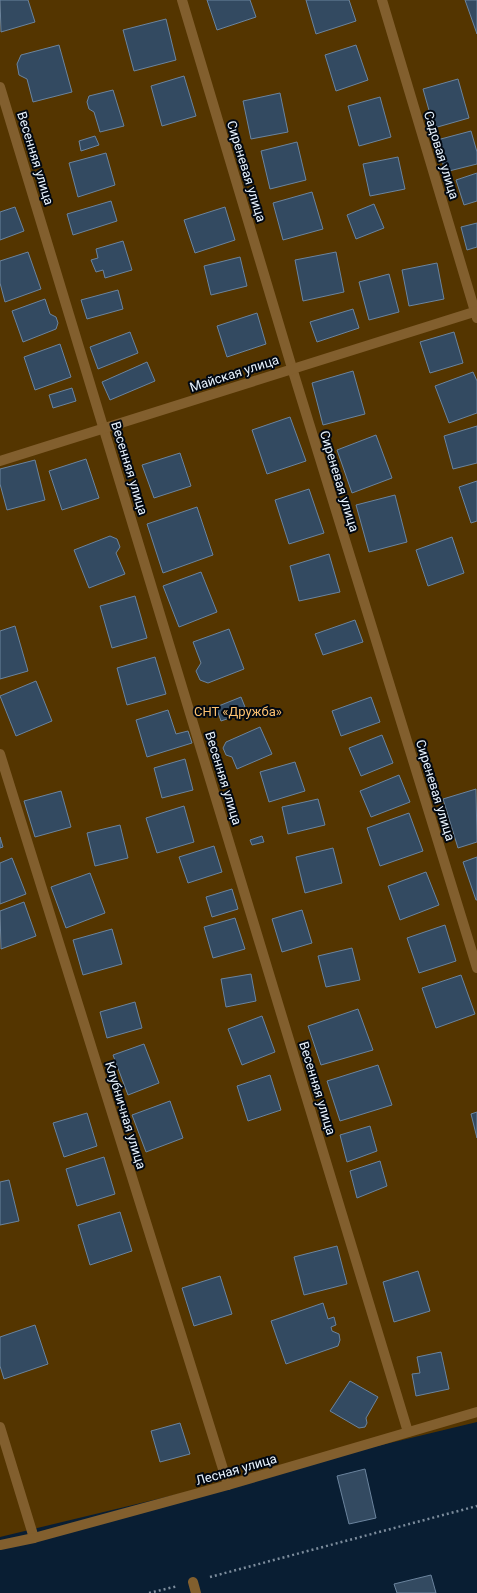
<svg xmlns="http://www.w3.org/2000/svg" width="477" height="1593" font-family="Roboto,sans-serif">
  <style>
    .green { fill: #543500 }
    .building { fill: #334a61; stroke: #6b849e }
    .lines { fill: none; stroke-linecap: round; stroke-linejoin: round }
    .path { stroke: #7d8d9d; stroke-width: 2.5; stroke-dasharray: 2 3; stroke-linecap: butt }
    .minor { stroke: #825f2e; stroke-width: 10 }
    .labels { text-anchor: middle; stroke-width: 4; stroke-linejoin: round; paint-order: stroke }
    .street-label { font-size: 13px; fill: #e7f2fd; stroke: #020811 }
    .park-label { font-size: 13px; fill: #fcc170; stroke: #020811 }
  </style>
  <rect width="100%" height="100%" fill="#091e33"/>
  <!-- green -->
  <polygon class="green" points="0,0 477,0 477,1422 0,1537"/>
  <!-- building -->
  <g class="building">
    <polygon points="0,0 28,0 35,22 1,32"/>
    <polygon points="207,0 250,0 256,17 217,30"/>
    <polygon points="306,0 349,0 356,21 316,34"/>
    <polygon points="465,0 477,0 477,34"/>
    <polygon points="166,19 176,60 134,71 123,30"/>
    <polygon points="59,45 72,92 33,102 27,79 19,75 17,64 21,55"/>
    <polygon points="356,45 368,80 336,91 325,55"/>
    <polygon points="184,76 196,116 162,126 151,86"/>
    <polygon points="458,79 469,118 434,128 423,89"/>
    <polygon points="113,90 124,126 100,132 94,112 89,109 87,102 89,96"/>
    <polygon points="280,93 288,132 251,139 243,101"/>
    <polygon points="380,97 391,137 359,146 348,106"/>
    <polygon points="471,131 477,152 477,164 445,172 437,140"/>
    <polygon points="95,136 99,145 81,151 79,141"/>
    <polygon points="297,142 306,180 270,189 261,151"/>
    <polygon points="106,153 115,185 78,197 69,163"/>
    <polygon points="398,157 405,189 370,196 363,164"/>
    <polygon points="477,173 477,201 464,205 456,180"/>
    <polygon points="312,192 323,229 283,240 273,203"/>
    <polygon points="111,201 117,221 73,235 67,214"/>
    <polygon points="374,204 384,228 356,239 347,215"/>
    <polygon points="15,207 24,231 0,240 0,212"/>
    <polygon points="225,207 235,240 195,253 184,220"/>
    <polygon points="477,223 477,247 467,250 461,227"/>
    <polygon points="123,241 132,270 105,278 103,270 96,272 91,260 98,258 96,249"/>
    <polygon points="28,252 41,289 5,302 0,283 0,261"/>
    <polygon points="336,252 344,292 303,301 295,260"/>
    <polygon points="240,257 247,286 211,295 204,266"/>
    <polygon points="437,263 444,299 409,306 402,270"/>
    <polygon points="389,274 399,312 369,320 359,282"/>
    <polygon points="118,290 123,309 87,319 81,300"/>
    <polygon points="45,299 50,314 56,317 58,323 56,329 23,342 12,311"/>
    <polygon points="353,309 359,328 317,342 310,322"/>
    <polygon points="257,313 266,344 227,357 217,326"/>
    <polygon points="130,332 138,353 98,369 90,347"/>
    <polygon points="454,332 463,363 430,373 420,342"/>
    <polygon points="60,344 71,377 35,390 24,357"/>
    <polygon points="147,362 155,381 110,400 102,382"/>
    <polygon points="353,371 365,414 323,425 312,383"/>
    <polygon points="473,372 477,381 477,413 449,423 435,386"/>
    <polygon points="72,388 76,401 53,408 49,395"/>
    <polygon points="290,417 306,461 267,474 252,430"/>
    <polygon points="477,426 477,463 453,469 444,436"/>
    <polygon points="376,435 392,478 352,493 337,450"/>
    <polygon points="180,453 191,486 154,498 142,465"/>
    <polygon points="86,459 99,498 62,510 49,471"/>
    <polygon points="35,460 45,500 7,510 0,484 0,469"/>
    <polygon points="477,481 477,521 471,523 459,487"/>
    <polygon points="309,489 324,533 289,544 275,500"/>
    <polygon points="395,495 407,542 369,552 356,505"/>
    <polygon points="197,507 213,555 163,573 147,524"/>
    <polygon points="110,536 117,539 120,547 116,553 125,574 89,588 74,550"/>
    <polygon points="452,537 464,573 428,586 416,550"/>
    <polygon points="329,554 340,592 299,601 290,566"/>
    <polygon points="201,572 217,612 179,627 163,586"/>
    <polygon points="135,596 147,638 112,648 100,606"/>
    <polygon points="355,620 363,642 323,655 315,634"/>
    <polygon points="15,626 28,671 0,679 0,631"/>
    <polygon points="229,629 244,669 208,683 200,680 196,671 201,663 193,642"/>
    <polygon points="155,657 166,694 127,705 117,668"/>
    <polygon points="36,681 52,721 16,736 0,696"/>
    <polygon points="241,697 247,712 221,721 216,707"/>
    <polygon points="371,697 380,722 341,736 332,711"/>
    <polygon points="168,710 176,734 188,731 192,743 147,757 136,720"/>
    <polygon points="260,727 272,754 237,769 232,757 226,755 223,748 226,742"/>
    <polygon points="382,735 393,763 361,776 349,748"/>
    <polygon points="185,759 193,790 162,798 154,768"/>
    <polygon points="295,762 305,791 269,802 260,772"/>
    <polygon points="399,775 410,802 371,817 360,791"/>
    <polygon points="476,789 477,842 458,848 443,799"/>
    <polygon points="61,791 71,827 35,837 24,801"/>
    <polygon points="318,799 325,825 288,834 282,807"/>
    <polygon points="184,806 194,842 157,853 146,818"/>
    <polygon points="409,813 423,851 380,866 367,828"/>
    <polygon points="120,825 128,858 95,866 87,833"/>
    <polygon points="262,836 264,842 252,845 250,840"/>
    <polygon points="0,837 3,847 0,848"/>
    <polygon points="214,846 222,872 188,883 179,857"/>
    <polygon points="333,848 342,883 305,893 296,857"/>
    <polygon points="477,857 477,900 476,900 463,862"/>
    <polygon points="12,858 26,894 0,904 0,863"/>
    <polygon points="426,872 439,905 400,920 388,886"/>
    <polygon points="90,873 105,913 66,928 51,887"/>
    <polygon points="232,889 238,909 212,917 206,897"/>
    <polygon points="24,902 36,936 1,949 0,911"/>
    <polygon points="302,910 312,943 282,952 272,919"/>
    <polygon points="235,918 245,949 213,958 204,927"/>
    <polygon points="445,925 456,961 419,973 407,938"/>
    <polygon points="112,929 122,964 83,975 73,940"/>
    <polygon points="352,948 360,980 326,987 318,956"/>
    <polygon points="251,974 256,1001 226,1007 221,979"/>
    <polygon points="461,975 475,1014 436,1028 422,988"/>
    <polygon points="135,1002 142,1028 107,1038 100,1012"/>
    <polygon points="358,1009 373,1050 321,1065 308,1026"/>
    <polygon points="262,1016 275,1052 242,1065 228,1029"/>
    <polygon points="144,1044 159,1083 128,1095 113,1055"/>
    <polygon points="378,1065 392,1105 340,1121 327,1081"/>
    <polygon points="270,1075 281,1110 248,1121 237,1086"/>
    <polygon points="170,1101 183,1138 146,1152 132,1115"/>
    <polygon points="477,1112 477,1138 471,1114"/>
    <polygon points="87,1113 97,1146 64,1157 53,1123"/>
    <polygon points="370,1126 377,1151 347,1162 340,1135"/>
    <polygon points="104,1157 115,1194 77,1206 66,1169"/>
    <polygon points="380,1161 387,1186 357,1198 350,1171"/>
    <polygon points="9,1180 19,1221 0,1225 0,1182"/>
    <polygon points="120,1212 132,1251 90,1265 78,1225"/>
    <polygon points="337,1246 347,1284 304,1295 294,1257"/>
    <polygon points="418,1271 430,1311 394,1322 383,1282"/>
    <polygon points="220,1276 232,1314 194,1326 182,1288"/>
    <polygon points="323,1303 328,1319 334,1317 336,1325 331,1327 332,1331 339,1334 340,1340 338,1346 286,1364 271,1321"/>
    <polygon points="35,1325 48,1364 4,1379 0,1366 0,1337"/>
    <polygon points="441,1352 449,1389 416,1396 412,1374 420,1373 417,1357"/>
    <polygon points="350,1381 378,1397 366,1418 367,1423 365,1427 359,1428 330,1411"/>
    <polygon points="180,1423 190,1454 160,1462 151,1431"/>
    <polygon points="365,1469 376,1518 349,1524 337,1476"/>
    <polygon points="431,1575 436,1593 397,1593 394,1584"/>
  </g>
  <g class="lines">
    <!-- path -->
    <g class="path">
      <polyline points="210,1577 477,1506"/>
      <polyline points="149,1593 178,1586"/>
    </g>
    <!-- minor -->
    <g class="minor">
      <polyline points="182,0 292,368 477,968"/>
      <polyline points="382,0 477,318"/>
      <polyline points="0,87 408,1432"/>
      <polyline points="0,461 477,311"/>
      <polyline points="0,754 228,1485"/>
      <polyline points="0,1427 34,1538"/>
      <polyline points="0,1545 34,1538 228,1485 477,1412"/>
      <polyline points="193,1582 196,1593"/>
    </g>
  </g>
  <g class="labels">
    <!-- street labels -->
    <g class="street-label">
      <text transform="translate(442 155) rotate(73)" y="5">Садовая улица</text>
      <text transform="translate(36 158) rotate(73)" y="5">Весенняя улица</text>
      <text transform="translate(247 171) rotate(73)" y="5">Сиреневая улица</text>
      <text transform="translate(234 373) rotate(-18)" y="5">Майская улица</text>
      <text transform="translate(130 468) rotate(73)" y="5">Весенняя улица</text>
      <text transform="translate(340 481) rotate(73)" y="5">Сиреневая улица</text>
      <text transform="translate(224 778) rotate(73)" y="5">Весенняя улица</text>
      <text transform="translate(436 790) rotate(73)" y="5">Сиреневая улица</text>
      <text transform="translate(318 1088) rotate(73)" y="5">Весенняя улица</text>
      <text transform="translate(126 1115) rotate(73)" y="5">Клубничная улица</text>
      <text transform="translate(236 1469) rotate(-16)" y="5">Лесная улица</text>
    </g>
    <!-- park labels -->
    <g class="park-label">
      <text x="238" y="716">СНТ «Дружба»</text>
    </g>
  </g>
</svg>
